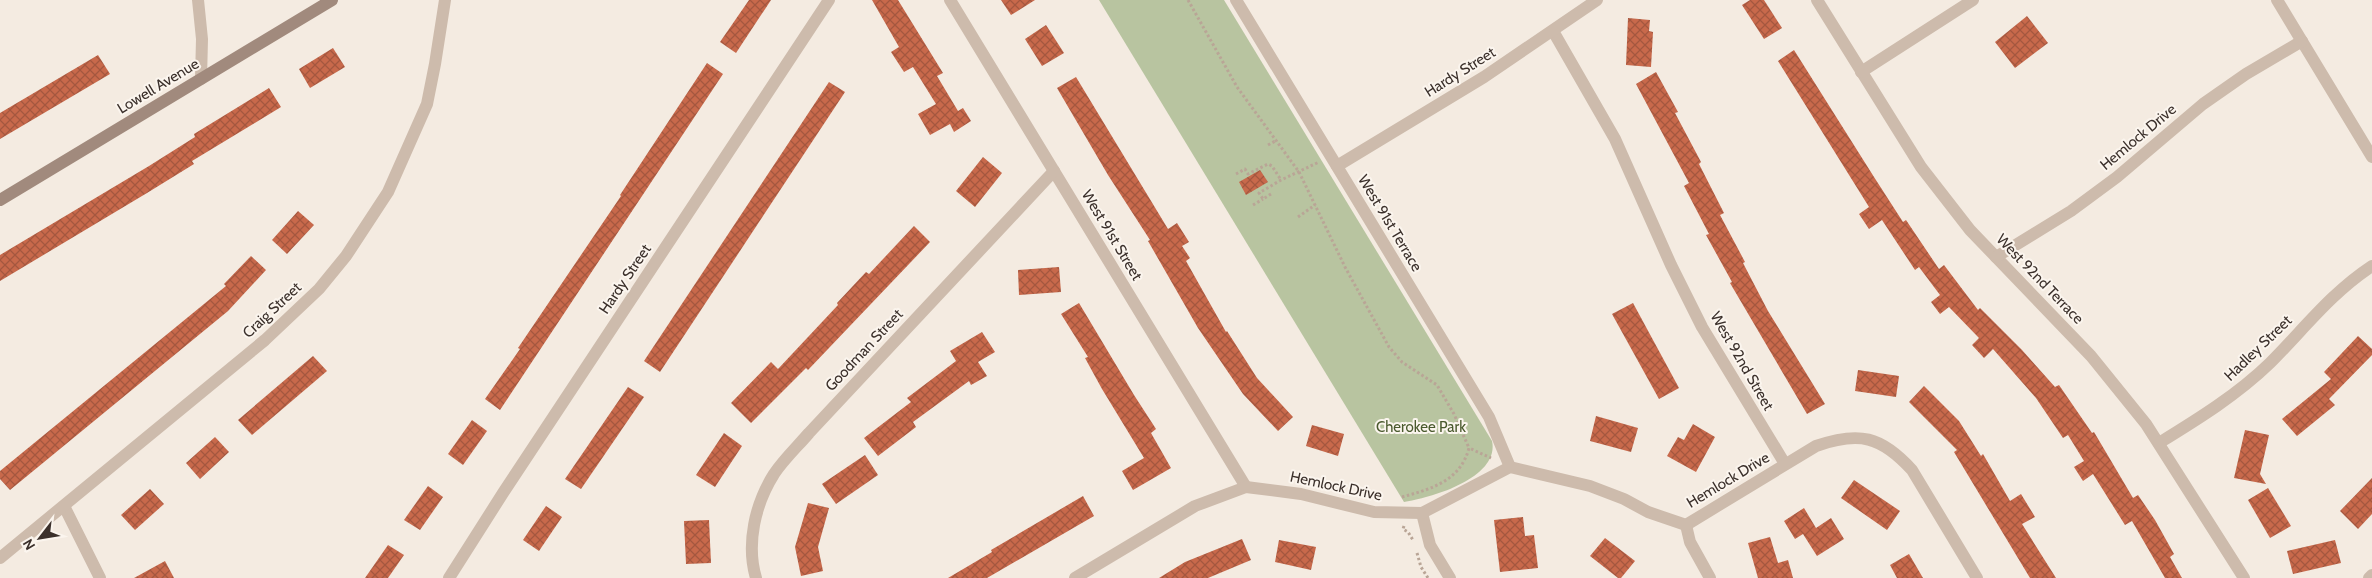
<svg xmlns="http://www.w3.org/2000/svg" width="2372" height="578" font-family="Cabin,sans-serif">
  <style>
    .park { fill: #b8c4a0 }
    .building { fill: url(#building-cross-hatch) }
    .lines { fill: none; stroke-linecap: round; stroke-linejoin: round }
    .path { stroke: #b9a596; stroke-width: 3; stroke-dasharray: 2.5 2.5; stroke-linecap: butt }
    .street { stroke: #cdbbac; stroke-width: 12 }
    .secondary { stroke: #a18a7d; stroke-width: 12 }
    .labels { text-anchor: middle; stroke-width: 4; stroke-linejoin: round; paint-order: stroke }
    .street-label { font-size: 15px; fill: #3b302b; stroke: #fbf5ee }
    .park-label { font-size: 15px; fill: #4a5a2e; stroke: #fbf5ee }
  </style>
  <defs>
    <pattern id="building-cross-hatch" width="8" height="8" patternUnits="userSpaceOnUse" patternTransform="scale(1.25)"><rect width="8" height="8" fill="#c8694b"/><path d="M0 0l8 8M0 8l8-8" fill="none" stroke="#a4573f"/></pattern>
  </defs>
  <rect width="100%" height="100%" fill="#f4ebe1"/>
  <!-- park -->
  <path class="park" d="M1099 0H1224L1492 441C1500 478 1431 498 1404 502Z"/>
  <!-- building -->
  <g class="building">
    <polygon points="749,0 771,0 736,53 720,42"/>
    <polygon points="872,0 898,0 943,73 937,76 958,111 963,108 971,121 954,132 950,124 930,135 918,114 936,104 913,67 904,72 891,52 899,47"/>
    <polygon points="1001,0 1035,0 1011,15"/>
    <polygon points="1750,0 1764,0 1782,28 1764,39 1742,5"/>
    <polygon points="2027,16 2048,43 2015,68 1995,42"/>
    <polygon points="1628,18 1650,20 1649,31 1653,32 1651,67 1626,65"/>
    <polygon points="1046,25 1064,53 1042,66 1025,39"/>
    <polygon points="333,48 345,67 310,88 299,69"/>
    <polygon points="1794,50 1874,177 1903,222 1906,220 1939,269 1944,265 1978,310 1980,308 2022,350 2055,387 2059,385 2092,433 2094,432 2133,498 2138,495 2155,520 2174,554 2170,557 2182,578 2165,578 2132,521 2125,525 2093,474 2083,481 2074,467 2084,461 2068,435 2063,438 2036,398 1993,349 1984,358 1972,345 1979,338 1949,307 1940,314 1931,302 1940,295 1919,267 1915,270 1882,220 1869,229 1859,214 1869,207 1778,61"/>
    <polygon points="98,55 110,74 0,139 0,113"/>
    <polygon points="707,63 723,74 500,410 485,399 520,349 518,348 621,196 620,195"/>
    <polygon points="1656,72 1678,112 1675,113 1701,162 1699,164 1724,213 1720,215 1745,262 1743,263 1768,311 1825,404 1807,414 1730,283 1732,282 1706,235 1709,234 1684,186 1689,183 1636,84"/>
    <polygon points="1076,77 1168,229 1177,223 1189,242 1182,246 1190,258 1186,261 1226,332 1227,331 1257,378 1293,417 1278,431 1243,394 1198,328 1148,241 1150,240 1108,175 1057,88"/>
    <polygon points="829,82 845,92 660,372 644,361"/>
    <polygon points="269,88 281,107 192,161 194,164 147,193 0,281 0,255 149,166 195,137 194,134"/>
    <polygon points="983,157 1002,173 975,207 956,191"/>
    <polygon points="1260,170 1268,182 1246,195 1239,182"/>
    <polygon points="298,211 314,225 287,254 272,240"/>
    <polygon points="914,226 930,242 808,370 806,368 751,423 731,403 771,362 778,369 838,305 837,303 866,272 869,274"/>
    <polygon points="251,256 266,270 228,311 10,490 0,479 0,471 226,286 224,284"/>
    <polygon points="1059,267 1061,292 1019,295 1018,270"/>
    <polygon points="1079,303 1134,395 1156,429 1151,433 1171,468 1133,490 1122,471 1144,458 1102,389 1085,358 1088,357 1061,314"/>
    <polygon points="1633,303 1679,388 1659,399 1612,314"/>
    <polygon points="982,332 995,352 978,362 987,376 971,385 969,381 913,422 916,427 878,456 864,438 911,402 907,398 956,361 950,351"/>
    <polygon points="2358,336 2372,349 2372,355 2329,399 2335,405 2297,436 2282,419 2331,379 2324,372"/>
    <polygon points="313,356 327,371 252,435 238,420"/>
    <polygon points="1858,370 1899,376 1896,397 1855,391"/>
    <polygon points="1924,386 1959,421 1981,456 1983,454 2010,501 2021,494 2035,517 2022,524 2056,578 2030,578 1954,452 1957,450 1909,402"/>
    <polygon points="628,387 644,397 581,489 565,479"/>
    <polygon points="1596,416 1638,428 1631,452 1590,441"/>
    <polygon points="472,420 487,431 463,465 448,454"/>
    <polygon points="1693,424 1715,437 1696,472 1667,456 1678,437 1684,440"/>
    <polygon points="1312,425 1344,434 1338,456 1306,446"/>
    <polygon points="2245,430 2269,435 2260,474 2266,484 2234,478"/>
    <polygon points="724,433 742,446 715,487 696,475"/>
    <polygon points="215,437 229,452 200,479 186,463"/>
    <polygon points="865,455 878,475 836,504 822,484"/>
    <polygon points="2372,478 2372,514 2358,529 2340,511"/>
    <polygon points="1854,480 1900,511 1887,530 1841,498"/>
    <polygon points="428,486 443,497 420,530 404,520"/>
    <polygon points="2268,488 2291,526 2270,538 2248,500"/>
    <polygon points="150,489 164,504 135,530 121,515"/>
    <polygon points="1083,496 1094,516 987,578 948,578 992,552 991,550"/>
    <polygon points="808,503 829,508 818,547 823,571 801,576 795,547"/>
    <polygon points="546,506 562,517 539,551 523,540"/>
    <polygon points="1804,508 1816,528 1831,518 1844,539 1817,556 1803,534 1795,539 1784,521"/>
    <polygon points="1523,517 1525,536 1534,535 1538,568 1500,572 1494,520"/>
    <polygon points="709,520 711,563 686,564 684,521"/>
    <polygon points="1770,537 1778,563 1788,560 1793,578 1758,578 1748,543"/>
    <polygon points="1605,538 1635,561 1621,578 1618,578 1590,556"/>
    <polygon points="1242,539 1251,560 1208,578 1159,578 1185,562"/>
    <polygon points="1279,540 1316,547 1311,570 1275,562"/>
    <polygon points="2335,540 2341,563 2293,574 2287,551"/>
    <polygon points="388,545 404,555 388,578 365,578"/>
    <polygon points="1909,554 1923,578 1897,578 1890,565"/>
    <polygon points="165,561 174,578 134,578"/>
  </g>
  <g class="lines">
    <!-- path -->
    <g class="path">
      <polyline points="1188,0 1237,87 1299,172 1345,267 1389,347 1402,362 1437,385 1454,414 1469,448"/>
      <polyline points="1268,145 1277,140"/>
      <polyline points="1236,174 1245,169 1248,174 1268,164 1272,166 1281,180"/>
      <polyline points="1271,194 1263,199 1259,193 1281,180 1319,162"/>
      <polyline points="1253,205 1263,199"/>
      <polyline points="1298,217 1315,205"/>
      <path d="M1402 497C1430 489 1460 482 1469 448L1491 458"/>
      <polyline points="1404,526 1403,529 1408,532 1413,540"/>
      <polyline points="1417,553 1421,567 1428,578"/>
    </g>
    <!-- street -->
    <g class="street">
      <polyline points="198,0 202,39 201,79"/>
      <polyline points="950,0 1246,487"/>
      <polyline points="1236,0 1489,417 1510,467"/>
      <polyline points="1817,0 1921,167 1970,230 2091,356 2146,424 2244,578"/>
      <polyline points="2277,0 2372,157"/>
      <polyline points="1553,31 1615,139 1671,265 1702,327 1785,464"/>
      <polyline points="1861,72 1973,0"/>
      <polyline points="1337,166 1484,77 1597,0"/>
      <polyline points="1996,257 2071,211 2117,177 2203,104 2246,74 2302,41"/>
      <path d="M2159 443C2198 419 2237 395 2270 363 2304 329 2331 293 2372 266"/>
      <polyline points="64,506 100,578"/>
      <polyline points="1422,513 1430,545 1450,578"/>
      <polyline points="1686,525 1690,542 1710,578"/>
      <polyline points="0,558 265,340 319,289 346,256 388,192 427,104 435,64 445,0"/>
      <polyline points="449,578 503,493 829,0"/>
      <path d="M756 578C746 544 755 504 774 474 784 459 798 446 809 433L1054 171"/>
      <path d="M1075 578 1195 506 1246 487 1301 494 1374 512 1422 513 1510 467 1590 486 1624 499 1648 512 1686 525 1816 446C1859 431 1881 436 1912 470L1977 578"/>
      <polyline points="2369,578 2372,575"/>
    </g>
    <!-- secondary -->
    <polyline class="secondary" points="0,200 332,0"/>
  </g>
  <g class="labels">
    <!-- street labels -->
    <g class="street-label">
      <text transform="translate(1460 72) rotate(-32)" y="5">Hardy Street</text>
      <text transform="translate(158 86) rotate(-31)" y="5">Lowell Avenue</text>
      <text transform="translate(2138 137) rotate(-40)" y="5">Hemlock Drive</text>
      <text transform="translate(1390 223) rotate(59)" y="5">West 91st Terrace</text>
      <text transform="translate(1112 235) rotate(59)" y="5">West 91st Street</text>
      <text transform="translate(625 279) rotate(-56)" y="5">Hardy Street</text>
      <text transform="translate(2040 279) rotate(46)" y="5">West 92nd Terrace</text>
      <text transform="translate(272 310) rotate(-43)" y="5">Craig Street</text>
      <text transform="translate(2258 348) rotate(-44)" y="5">Hadley Street</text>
      <text transform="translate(864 350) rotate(-47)" y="5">Goodman Street</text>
      <text transform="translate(1742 361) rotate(60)" y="5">West 92nd Street</text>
      <text transform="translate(1728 480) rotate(-31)" y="5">Hemlock Drive</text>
      <text transform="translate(1336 486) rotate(12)" y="5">Hemlock Drive</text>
    </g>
    <!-- park labels -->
    <g class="park-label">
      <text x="1421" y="432">Cherokee Park</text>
    </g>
  </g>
  <!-- north arrow -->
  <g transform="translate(40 538) rotate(239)" stroke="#fbf5ee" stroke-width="4" paint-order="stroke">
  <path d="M0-4L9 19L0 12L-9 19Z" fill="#3b302b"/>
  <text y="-8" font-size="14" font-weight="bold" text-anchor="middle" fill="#3b302b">N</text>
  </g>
</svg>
